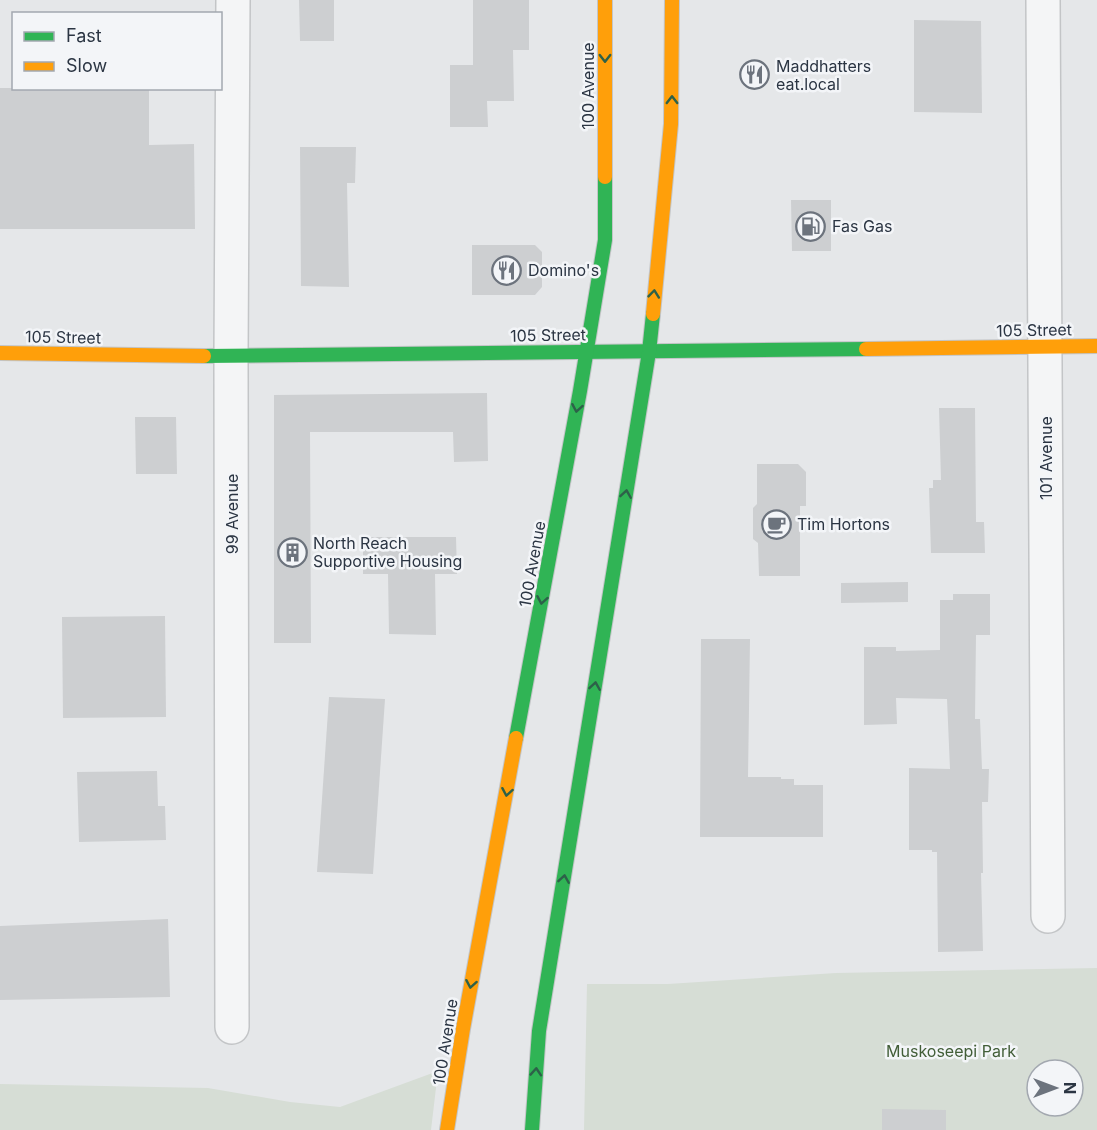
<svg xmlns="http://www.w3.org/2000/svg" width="1097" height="1130" font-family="Inter,sans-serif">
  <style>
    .green { fill: #d6ddd5; fill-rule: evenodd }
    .building { fill: #cdcfd1 }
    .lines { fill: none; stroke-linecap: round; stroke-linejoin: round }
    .street-casing { stroke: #c3c5c7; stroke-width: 36 }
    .fast-casing { stroke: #c3c5c7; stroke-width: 16 }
    .slow-casing { stroke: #c3c5c7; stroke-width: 16 }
    .street { stroke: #f4f5f6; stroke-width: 33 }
    .fast { stroke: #30b455; stroke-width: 14 }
    .slow { stroke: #ff9f0a; stroke-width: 14 }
    .oneway { stroke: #2d6149 }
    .labels { text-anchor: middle; stroke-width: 5; stroke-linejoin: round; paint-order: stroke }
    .poi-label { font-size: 16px; fill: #2b3543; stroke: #f3f5f8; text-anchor: start }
    .street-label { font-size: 16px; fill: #2b3543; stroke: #f3f5f8 }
    .park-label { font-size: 16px; fill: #425e38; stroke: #f3f5f8 }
  </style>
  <rect width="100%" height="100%" fill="#e5e7e9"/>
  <!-- green -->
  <g class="green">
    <path d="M1097 968V1130H584L587 984H668L836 973ZM1037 1070H1073V1106H1037Z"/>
    <polygon points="438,1071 431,1130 0,1130 0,1084 208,1088 290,1102 340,1107"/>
  </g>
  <!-- building -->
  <g class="building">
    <polygon points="299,0 334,0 334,41 300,41"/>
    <polygon points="473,0 529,0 529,50 513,50 514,101 487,101 488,127 450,127 450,65 473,65"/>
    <polygon points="914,20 981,21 982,113 914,112"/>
    <polygon points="0,88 149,88 149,145 194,144 195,229 0,229"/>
    <polygon points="300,147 356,147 355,183 347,183 349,287 301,286"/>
    <polygon points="791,200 831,200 831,251 792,251"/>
    <polygon points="472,245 535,245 542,252 542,287 535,295 472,295"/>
    <polygon points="487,393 488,461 454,462 453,432 310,432 311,643 274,643 274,395"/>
    <polygon points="939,408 975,408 976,522 984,522 985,553 931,553 929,488 933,488 933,480 941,480"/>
    <polygon points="135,417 176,417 177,474 136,474"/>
    <polygon points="757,464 798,464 806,472 806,506 800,506 800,576 759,576 758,543 753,539 753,508 757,504"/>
    <polygon points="363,537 456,537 457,574 435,574 436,635 389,634 388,574 363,574"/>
    <polygon points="908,582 908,602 841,603 841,583"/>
    <polygon points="953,594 990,594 990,635 976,635 975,719 980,719 982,769 989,769 988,802 982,802 983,873 981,873 983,951 938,952 937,852 932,852 932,850 909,850 909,768 950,769 947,699 896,698 897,724 864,725 864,647 896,647 896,651 940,650 940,600 953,600"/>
    <polygon points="165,616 166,717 63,718 62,617"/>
    <polygon points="701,639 750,639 748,777 781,777 781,779 794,779 794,785 823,785 823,837 700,837"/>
    <polygon points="329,697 385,699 373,874 317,872"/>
    <polygon points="157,771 158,806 165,806 166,840 79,842 77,772"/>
    <polygon points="168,919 170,997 0,1000 0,926"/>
    <polygon points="882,1109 946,1110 946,1130 882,1130"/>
  </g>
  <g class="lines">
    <defs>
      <g id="street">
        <polyline points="1043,0 1048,916"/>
        <polyline points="232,1027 231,356 233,0"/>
      </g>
      <g id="fast">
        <polyline points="204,356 866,349"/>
        <polyline points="516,738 580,391 605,240 605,177"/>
        <polyline points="532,1130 539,1031 649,352 653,314"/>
      </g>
      <g id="slow">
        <polyline points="605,0 605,177"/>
        <polyline points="653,314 671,124 672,0"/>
        <polyline points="866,349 1097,346"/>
        <polyline points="0,353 204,356"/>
        <polyline points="447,1130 463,1029 516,738"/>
      </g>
    </defs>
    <!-- street casing -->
    <use href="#street" class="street-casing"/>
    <!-- fast casing -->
    <use href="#fast" class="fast-casing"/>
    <!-- slow casing -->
    <use href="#slow" class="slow-casing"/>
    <!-- street -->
    <use href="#street" class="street"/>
    <!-- fast -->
    <use href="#fast" class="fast"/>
    <!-- slow -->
    <use href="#slow" class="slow"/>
  </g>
  <!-- one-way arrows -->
  <defs><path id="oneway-chevron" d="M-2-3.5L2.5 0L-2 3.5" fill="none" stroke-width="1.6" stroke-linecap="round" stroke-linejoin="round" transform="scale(1.5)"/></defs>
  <g class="oneway">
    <use href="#oneway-chevron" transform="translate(605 58) rotate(90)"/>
    <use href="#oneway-chevron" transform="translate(672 100) rotate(-90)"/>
    <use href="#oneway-chevron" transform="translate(654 294) rotate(-84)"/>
    <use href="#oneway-chevron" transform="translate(577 408) rotate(100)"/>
    <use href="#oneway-chevron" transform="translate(626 494) rotate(-81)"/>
    <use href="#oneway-chevron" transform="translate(542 600) rotate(100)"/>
    <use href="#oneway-chevron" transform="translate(595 686) rotate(-81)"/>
    <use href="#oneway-chevron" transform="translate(507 792) rotate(100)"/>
    <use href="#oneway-chevron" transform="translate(564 879) rotate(-81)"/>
    <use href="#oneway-chevron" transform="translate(471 984) rotate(100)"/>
    <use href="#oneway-chevron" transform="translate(536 1072) rotate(-86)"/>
  </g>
  <!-- icons -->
  <defs>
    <symbol id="restaurant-ring" viewBox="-11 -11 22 22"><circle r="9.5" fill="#f3f5f8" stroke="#6c737d" stroke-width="1.5"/><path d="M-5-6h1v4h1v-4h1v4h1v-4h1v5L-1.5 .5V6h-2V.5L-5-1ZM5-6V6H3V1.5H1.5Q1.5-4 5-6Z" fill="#6c737d"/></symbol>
    <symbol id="fuel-ring" viewBox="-11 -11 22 22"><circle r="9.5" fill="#f3f5f8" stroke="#6c737d" stroke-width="1.5"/><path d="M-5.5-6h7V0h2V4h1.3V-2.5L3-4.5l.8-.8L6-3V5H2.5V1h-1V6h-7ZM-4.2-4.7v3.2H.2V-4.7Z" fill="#6c737d"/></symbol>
    <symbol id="cafe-ring" viewBox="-11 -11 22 22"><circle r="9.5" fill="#f3f5f8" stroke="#6c737d" stroke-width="1.5"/><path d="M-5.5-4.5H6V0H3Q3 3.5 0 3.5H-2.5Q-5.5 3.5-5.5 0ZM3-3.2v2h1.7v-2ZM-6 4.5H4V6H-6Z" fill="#6c737d"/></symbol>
    <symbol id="building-ring" viewBox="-11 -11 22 22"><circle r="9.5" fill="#f3f5f8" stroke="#6c737d" stroke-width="1.5"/><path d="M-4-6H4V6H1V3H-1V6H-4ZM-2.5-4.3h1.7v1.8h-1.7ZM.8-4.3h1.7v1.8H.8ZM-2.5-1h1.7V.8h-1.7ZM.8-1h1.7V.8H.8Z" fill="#6c737d"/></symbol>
  </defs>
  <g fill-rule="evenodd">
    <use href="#restaurant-ring" x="738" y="58" width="33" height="33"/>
    <use href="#fuel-ring" x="794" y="210" width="33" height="33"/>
    <use href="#restaurant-ring" x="490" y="254" width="33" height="33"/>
    <use href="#cafe-ring" x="760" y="508" width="33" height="33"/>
    <use href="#building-ring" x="276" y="536" width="33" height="33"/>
  </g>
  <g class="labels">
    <!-- poi labels -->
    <g class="poi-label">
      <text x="776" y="72">Maddhatters<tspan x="776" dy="18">eat.local</tspan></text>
      <text x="832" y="232">Fas Gas</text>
      <text x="528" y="276">Domino's</text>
      <text x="797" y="530">Tim Hortons</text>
      <text x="313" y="549">North Reach<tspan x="313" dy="18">Supportive Housing</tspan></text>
    </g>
    <!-- street labels -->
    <g class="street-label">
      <text transform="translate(588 86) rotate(-90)" y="6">100 Avenue</text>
      <text transform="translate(1034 330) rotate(-1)" y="6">105 Street</text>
      <text transform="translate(548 335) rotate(-1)" y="6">105 Street</text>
      <text transform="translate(63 337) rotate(1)" y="6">105 Street</text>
      <text transform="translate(1046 458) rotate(-90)" y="6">101 Avenue</text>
      <text transform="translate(232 514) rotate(-90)" y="6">99 Avenue</text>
      <text transform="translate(532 564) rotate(-80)" y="6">100 Avenue</text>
      <text transform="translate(445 1042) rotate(-81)" y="6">100 Avenue</text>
    </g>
    <!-- park labels -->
    <g class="park-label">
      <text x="951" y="1057">Muskoseepi Park</text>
    </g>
  </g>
  <!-- legend -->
  <rect x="12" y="12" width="210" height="78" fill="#f3f5f8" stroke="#a3a8b0" stroke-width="1.5"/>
  <rect x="24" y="32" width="30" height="9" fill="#30b455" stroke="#a3a8b0" stroke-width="1.5"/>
  <text x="66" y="42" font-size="18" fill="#2b3543">Fast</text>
  <rect x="24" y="62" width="30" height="9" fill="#ff9f0a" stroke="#a3a8b0" stroke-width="1.5"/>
  <text x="66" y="72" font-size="18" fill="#2b3543">Slow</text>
  <!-- north arrow -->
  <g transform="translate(1055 1088) rotate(90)"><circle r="28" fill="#f3f5f8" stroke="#a3a8b0" stroke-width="1.5"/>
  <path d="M0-4.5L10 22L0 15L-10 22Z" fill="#6c737d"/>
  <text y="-9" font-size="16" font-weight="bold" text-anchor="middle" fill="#2b3543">N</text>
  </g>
</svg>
